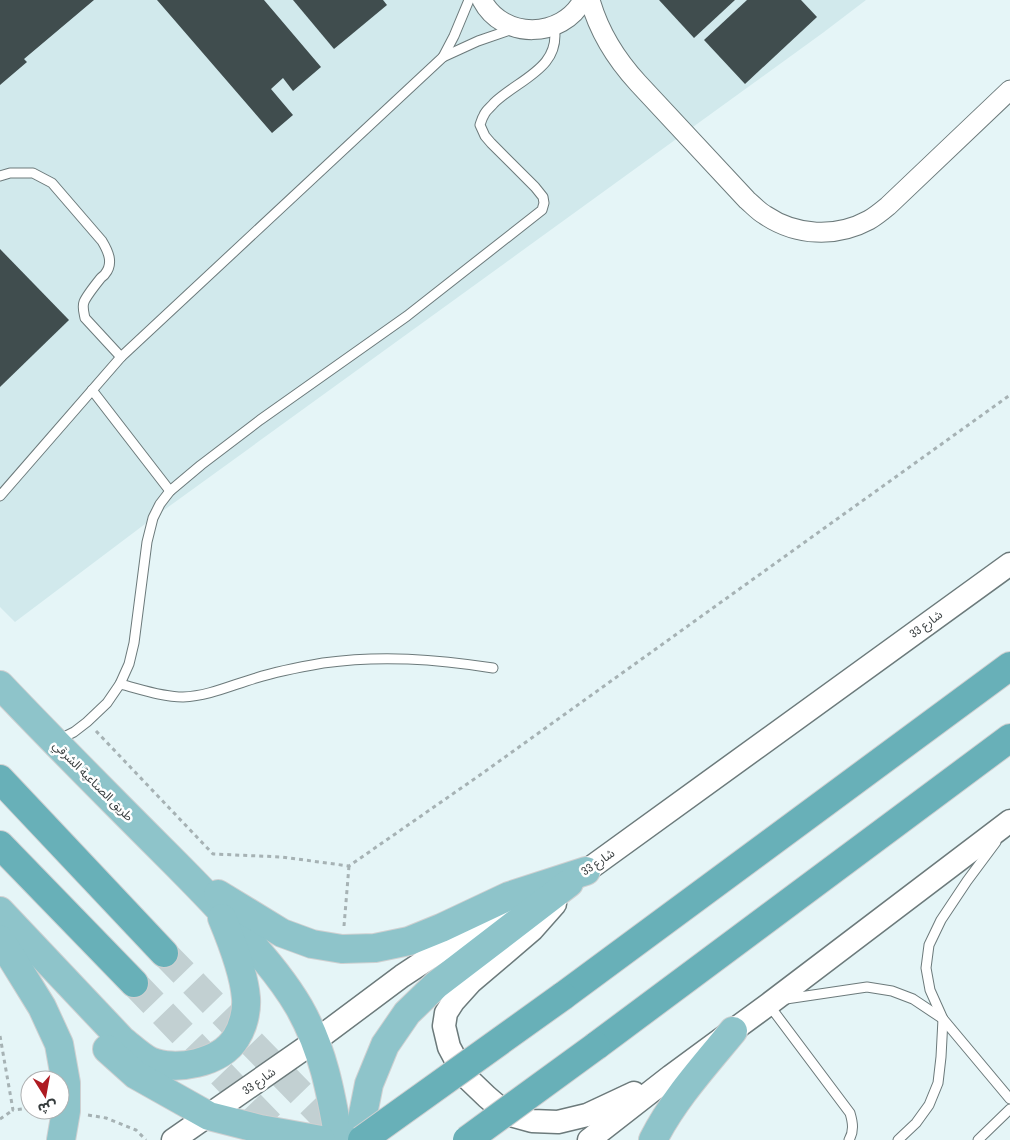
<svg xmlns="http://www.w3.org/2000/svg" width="1010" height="1140" font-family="'Archivo Narrow','Noto Sans Arabic',sans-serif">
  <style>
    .built { fill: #d1e9ec }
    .building { fill: #404d4e }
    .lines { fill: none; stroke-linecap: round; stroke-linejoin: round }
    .trunk-tunnel { stroke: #c2d0d2; stroke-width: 28; stroke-dasharray: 28 14; stroke-linecap: butt }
    .service-casing { stroke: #6c7a7b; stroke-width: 11 }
    .minor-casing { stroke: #6c7a7b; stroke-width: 21 }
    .tertiary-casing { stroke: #6c7a7b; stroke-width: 25 }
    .primary-casing { stroke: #cfd0d1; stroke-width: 30 }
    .trunk-casing { stroke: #cfd0d1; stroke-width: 30 }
    .path { stroke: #a6b2b4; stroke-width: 3; stroke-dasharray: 4 4; stroke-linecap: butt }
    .service { stroke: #fff; stroke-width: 9 }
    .minor { stroke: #fff; stroke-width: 19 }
    .tertiary { stroke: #fff; stroke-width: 22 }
    .primary { stroke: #8ec4ca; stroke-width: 28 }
    .trunk { stroke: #68b0b8; stroke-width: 28 }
    .trunk-bridge-casing { stroke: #cfd0d1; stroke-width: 30; stroke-linecap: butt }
    .trunk-bridge { stroke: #68b0b8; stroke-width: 28 }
    .labels { text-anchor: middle; stroke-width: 5; stroke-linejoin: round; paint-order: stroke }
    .street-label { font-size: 12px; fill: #373d3e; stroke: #fff }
  </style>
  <rect width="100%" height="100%" fill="#e5f5f7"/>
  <!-- built -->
  <polygon class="built" points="0,0 866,0 824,32 153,518 15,622 0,607"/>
  <!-- building -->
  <g class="building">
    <polygon points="0,0 94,0 24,59 27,62 0,85"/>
    <polygon points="157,0 264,0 321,67 293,91 283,78 271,89 293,115 272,133"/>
    <polygon points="293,0 383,0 387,5 334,49"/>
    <polygon points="659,0 735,0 694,38"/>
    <polygon points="747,0 801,0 817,17 745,84 704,40"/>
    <polygon points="0,249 69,320 0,387"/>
  </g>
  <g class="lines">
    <!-- trunk-tunnel -->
    <g class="trunk-tunnel">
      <polyline points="164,953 346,1140"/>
      <polyline points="134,983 285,1140"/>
    </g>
    <defs>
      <g id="service">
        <polyline points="443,57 454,36 469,0"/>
        <path d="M0 176 10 173H33L52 183 102 241C108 251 114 263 105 274 104 276 101 277 100 279 96 284 86 297 84 302 82 307 84 313 85 318L121 357"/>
        <polyline points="92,390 170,491"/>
        <polyline points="0,496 121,357 443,57 478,41 513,29"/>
        <path d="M120 684C140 689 162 697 183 697 209 696 232 685 256 678 278 671 300 667 323 663 381 655 435 659 493 668"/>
        <path d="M58 740 74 732 87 722 107 703 120 684 129 664 134 643 147 542 153 518 160 504 170 491 201 465 260 420 407 316 542 210 544 203 543 197 535 187 491 143 485 136 480 125C481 122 482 118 484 115 486 110 491 107 494 103 519 79 562 68 554 26"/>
        <polyline points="786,999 867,987 892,991 913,999 943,1019 1010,1099"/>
        <path d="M769 1005 850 1113C853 1123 854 1131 849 1140"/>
        <polyline points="898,1140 916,1123 929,1105 938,1083 941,1057 943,1019 930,990 926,968 929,945 941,920 967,881 996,842"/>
        <polyline points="978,1140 1010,1109"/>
      </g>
      <g id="minor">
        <path d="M482 0C503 40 562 39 583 0"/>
        <path d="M590 0C599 32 615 58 638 83L747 200C753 205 758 211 765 215 796 236 836 238 869 220 876 216 882 211 888 206L1010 90"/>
      </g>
      <g id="tertiary">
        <polyline points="570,879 586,871 1010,564"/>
        <polyline points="555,904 532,930 471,982 453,1002 446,1013 444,1026 449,1047 464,1075 487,1097 507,1114 532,1121 558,1122 587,1115 634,1093"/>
        <polyline points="173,1140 315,1041 402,976 461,937 537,897"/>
        <polyline points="589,1140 671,1076 769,1004 1010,821"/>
      </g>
      <g id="primary">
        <path d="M0 685C55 743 111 799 167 855 190 878 212 900 233 924 257 949 281 976 299 1007 323 1049 331 1093 339 1140"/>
        <polyline points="218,894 282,933 312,944 342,949 375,948 409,941 441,928 509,896 586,871"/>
        <path d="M0 911 122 1040C131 1047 140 1056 150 1061 175 1072 221 1063 236 1038 243 1027 247 1011 246 998 244 973 232 942 222 918"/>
        <polyline points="0,939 42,1007 59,1044 66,1083 66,1111 61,1140"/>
        <polyline points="107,1049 136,1075 209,1116 260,1129 321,1140"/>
        <polyline points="361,1140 363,1114 369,1084 385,1045 407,1013 436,985 569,883"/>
        <path d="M653 1140C673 1100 705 1065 733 1031"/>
      </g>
      <g id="trunk">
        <polyline points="0,779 164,953"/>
        <polyline points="0,845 134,983"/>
        <polyline points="563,996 1010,666"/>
        <polyline points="596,1046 1010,738"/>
      </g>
    </defs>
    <!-- service casing -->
    <use href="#service" class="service-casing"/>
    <!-- minor casing -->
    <use href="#minor" class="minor-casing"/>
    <!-- tertiary casing -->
    <use href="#tertiary" class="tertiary-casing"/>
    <!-- primary casing -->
    <use href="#primary" class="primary-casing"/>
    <!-- trunk casing -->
    <use href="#trunk" class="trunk-casing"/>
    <!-- path -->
    <g class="path">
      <polyline points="96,731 213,854 282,857 349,866 480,775 1010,395"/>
      <polyline points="344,926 349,866"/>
      <polyline points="0,1036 13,1110 30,1108"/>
      <polyline points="88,1115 106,1118 136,1130 146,1140"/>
      <polyline points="0,1119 13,1110"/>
    </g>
    <!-- service -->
    <use href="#service" class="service"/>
    <!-- minor -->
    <use href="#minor" class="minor"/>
    <!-- tertiary -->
    <use href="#tertiary" class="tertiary"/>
    <!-- primary -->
    <use href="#primary" class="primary"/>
    <!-- trunk -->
    <use href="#trunk" class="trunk"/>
    <defs>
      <g id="trunk-bridge">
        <polyline points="362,1140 563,996"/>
        <polyline points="467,1140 596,1046"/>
      </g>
    </defs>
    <!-- trunk-bridge casing -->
    <use href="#trunk-bridge" class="trunk-bridge-casing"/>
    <!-- trunk-bridge -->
    <use href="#trunk-bridge" class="trunk-bridge"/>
  </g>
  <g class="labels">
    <!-- street labels -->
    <g class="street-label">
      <text transform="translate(926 624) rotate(-36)" y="4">شارع 33</text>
      <text transform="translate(93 781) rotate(45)" y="4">طريق الصناعية الشرقي</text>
      <text transform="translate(598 862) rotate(-34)" y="4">شارع 33</text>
      <text transform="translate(259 1081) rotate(-35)" y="4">شارع 33</text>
    </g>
  </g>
  <!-- north arrow -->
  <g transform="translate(45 1095) rotate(169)"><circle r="24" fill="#ffffff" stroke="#afb1b2"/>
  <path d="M0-4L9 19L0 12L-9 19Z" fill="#ae1b22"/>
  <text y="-8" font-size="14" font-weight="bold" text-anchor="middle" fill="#373d3e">ش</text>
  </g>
</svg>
